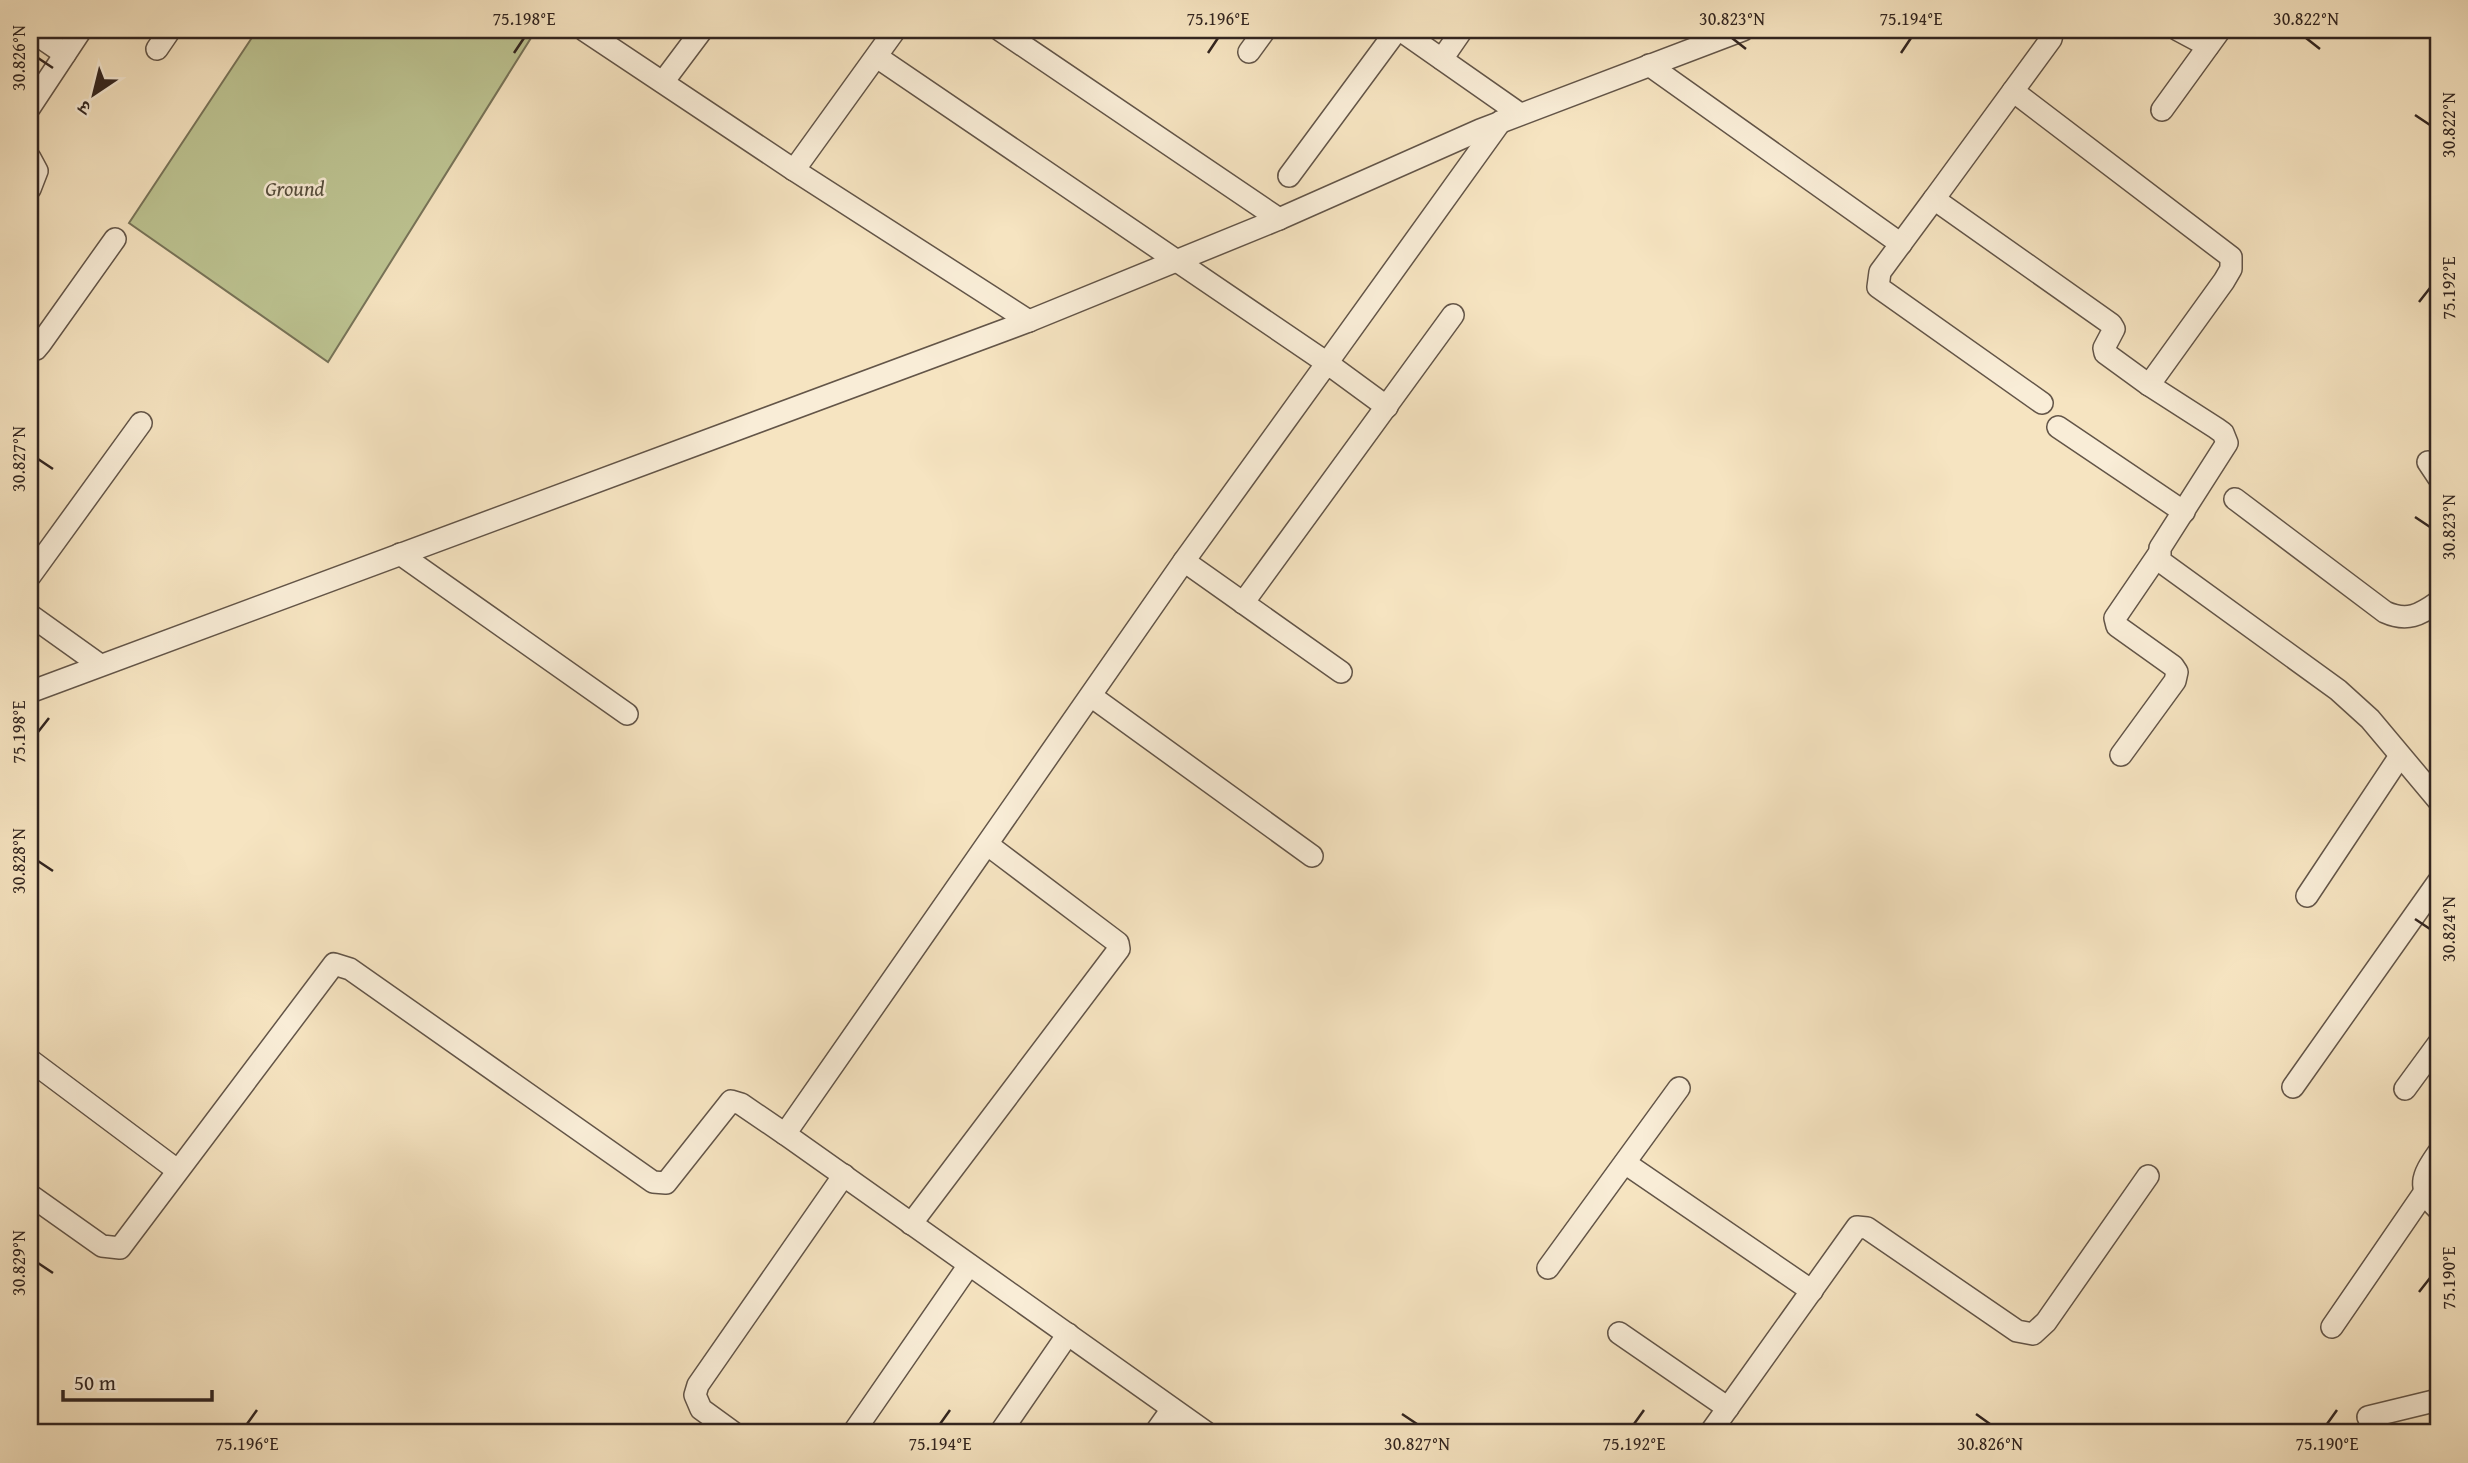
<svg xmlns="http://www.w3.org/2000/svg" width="2468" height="1463" font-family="'Gentium Book Plus','Noto Serif Devanagari',serif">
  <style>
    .green { fill: #bdc492; stroke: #787459; stroke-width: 2 }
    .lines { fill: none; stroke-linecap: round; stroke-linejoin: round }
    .minor-casing { stroke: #635548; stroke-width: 24 }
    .minor { stroke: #f9edd7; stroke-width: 21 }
    .ticks { fill: none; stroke: #322520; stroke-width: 2.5 }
    .labels { text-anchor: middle; stroke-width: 5; stroke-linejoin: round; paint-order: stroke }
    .park-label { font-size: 21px; font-style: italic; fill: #554d3c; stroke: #f9edd7 }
    .neatline { fill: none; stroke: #322520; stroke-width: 2.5 }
    .ticks-label { font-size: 18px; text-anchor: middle; fill: #322520 }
  </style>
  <rect width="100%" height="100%" fill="#f6e4c1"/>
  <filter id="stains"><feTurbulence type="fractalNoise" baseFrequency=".00286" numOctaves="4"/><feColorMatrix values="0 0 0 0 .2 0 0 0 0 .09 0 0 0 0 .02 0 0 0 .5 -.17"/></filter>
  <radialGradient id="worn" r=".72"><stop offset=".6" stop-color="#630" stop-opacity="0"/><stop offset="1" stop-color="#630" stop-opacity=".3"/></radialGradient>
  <!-- green -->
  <polygon class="green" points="257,30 536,30 328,362 129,223"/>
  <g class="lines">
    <defs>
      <g id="minor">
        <polyline points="30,30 65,54"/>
        <polyline points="584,30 794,170"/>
        <polyline points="895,30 794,170 1029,321"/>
        <polyline points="1000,30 1279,219"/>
        <polyline points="1400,30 1520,114"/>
        <polyline points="2053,30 2051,39 2013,91 2231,257 2231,269 2224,281 2149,385 2216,428 2223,433 2227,443 2160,548 2160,561 2338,690 2370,719 2438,800"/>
        <polyline points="2178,30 2208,46"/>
        <polyline points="157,49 170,30"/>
        <polyline points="1249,52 1265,30"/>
        <polyline points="877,57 1327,363 1501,121"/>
        <polyline points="1442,59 1462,30"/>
        <polyline points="1649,65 1901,244"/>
        <polyline points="663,82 702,30"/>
        <polyline points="2013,91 1934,199 2111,324 2114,329 2104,348 2105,353 2149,385"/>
        <polyline points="30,107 81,30"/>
        <polyline points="2162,110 2220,30"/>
        <polyline points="30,158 37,171 30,189"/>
        <polyline points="1289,176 1397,30"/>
        <polyline points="1934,199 1880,272 1878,287 2042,403"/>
        <polyline points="30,349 36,349 41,343 115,239"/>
        <polyline points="2058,427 2184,512"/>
        <polyline points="2428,462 2438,477"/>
        <path d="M2235 499 2385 612C2407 622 2420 615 2438 602"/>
        <polyline points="400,554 627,714"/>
        <polyline points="1184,561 1341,672"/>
        <polyline points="30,576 141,423"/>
        <polyline points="1243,603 1453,315"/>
        <polyline points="30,615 100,665"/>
        <polyline points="30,692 1029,321 1279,219 1480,130 1743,30"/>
        <polyline points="1091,696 1312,856"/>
        <polyline points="2121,755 2175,681 2177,672 2173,666 2117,626 2115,618 2158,555"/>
        <polyline points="2307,896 2400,756"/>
        <polyline points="30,1060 177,1170"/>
        <polyline points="2293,1087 2438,882"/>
        <polyline points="2405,1089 2438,1044"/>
        <path d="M2438 1153C2422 1176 2416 1188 2438 1209"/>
        <polyline points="1625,1163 1812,1291"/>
        <polyline points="30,1195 102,1246 120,1248 334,964 350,969 653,1182 666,1183 731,1101 741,1104 785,1134"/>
        <polyline points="911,1224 1119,949 1118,943 988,845"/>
        <polyline points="1548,1268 1679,1088"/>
        <polyline points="2332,1327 2424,1193"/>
        <polyline points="1619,1333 1728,1408"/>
        <polyline points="2368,1417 2438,1400"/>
        <polyline points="734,1433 701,1409 695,1395 698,1385 844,1175"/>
        <polyline points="853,1433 969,1265"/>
        <polyline points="1000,1433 1068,1334"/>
        <polyline points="1155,1433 1172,1409"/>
        <polyline points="1207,1433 785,1134 1184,561 1327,363 1387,407"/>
        <polyline points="1710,1433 1857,1227 1867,1228 2017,1331 2033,1334 2046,1322 2148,1176"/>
      </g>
    </defs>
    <!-- minor casing -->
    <use href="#minor" class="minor-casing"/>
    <!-- minor -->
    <use href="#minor" class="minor"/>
  </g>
  <!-- ticks -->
  <path class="ticks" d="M1732 38 1746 49M2306 38 2320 49M514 53 524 38M1208 53 1218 38M1901 53 1911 38M38 58 53 68M2415 115 2430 125M2419 302 2430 288M38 459 53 469M2415 517 2430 527M38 732 49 718M38 861 53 871M2415 919 2430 929M38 1263 53 1273M2419 1292 2430 1278M1402 1414 1417 1424M1976 1414 1990 1424M247 1424 257 1410M940 1424 950 1410M1634 1424 1644 1410M2327 1424 2337 1410"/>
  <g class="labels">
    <!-- park labels -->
    <g class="park-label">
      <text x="295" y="196">Ground</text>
    </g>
  </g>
  <!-- margin -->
  <rect width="2468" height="1463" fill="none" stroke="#f6e4c1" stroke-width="77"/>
  <!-- north arrow -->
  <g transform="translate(94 94) rotate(215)" stroke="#f9edd7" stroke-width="5" paint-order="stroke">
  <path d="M0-5L12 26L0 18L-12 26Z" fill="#322520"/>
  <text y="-10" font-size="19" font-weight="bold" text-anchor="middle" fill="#322520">उ</text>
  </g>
  <!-- scale -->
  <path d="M63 1390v10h149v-10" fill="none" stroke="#322520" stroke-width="3.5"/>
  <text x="74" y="1390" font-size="21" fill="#322520" stroke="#f9edd7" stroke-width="5" paint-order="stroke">50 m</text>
  <rect x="38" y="38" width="2392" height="1386" class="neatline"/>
  <g class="ticks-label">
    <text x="524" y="25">75.198°E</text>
    <text x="1218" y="25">75.196°E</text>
    <text x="1732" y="25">30.823°N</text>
    <text x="1911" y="25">75.194°E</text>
    <text x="2306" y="25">30.822°N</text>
    <text transform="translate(19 58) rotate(-90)" y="6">30.826°N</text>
    <text transform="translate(2449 125) rotate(-90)" y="6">30.822°N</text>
    <text transform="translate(2449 288) rotate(-90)" y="6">75.192°E</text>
    <text transform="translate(19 459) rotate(-90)" y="6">30.827°N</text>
    <text transform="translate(2449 527) rotate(-90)" y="6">30.823°N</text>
    <text transform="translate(19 732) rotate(-90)" y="6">75.198°E</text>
    <text transform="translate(19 861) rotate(-90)" y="6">30.828°N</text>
    <text transform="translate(2449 929) rotate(-90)" y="6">30.824°N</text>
    <text transform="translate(19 1263) rotate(-90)" y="6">30.829°N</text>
    <text transform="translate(2449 1278) rotate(-90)" y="6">75.190°E</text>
    <text x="247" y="1450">75.196°E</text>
    <text x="940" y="1450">75.194°E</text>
    <text x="1417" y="1450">30.827°N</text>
    <text x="1634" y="1450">75.192°E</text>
    <text x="1990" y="1450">30.826°N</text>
    <text x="2327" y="1450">75.190°E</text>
  </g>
  <rect width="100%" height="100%" filter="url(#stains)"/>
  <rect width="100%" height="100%" fill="url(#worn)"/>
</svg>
